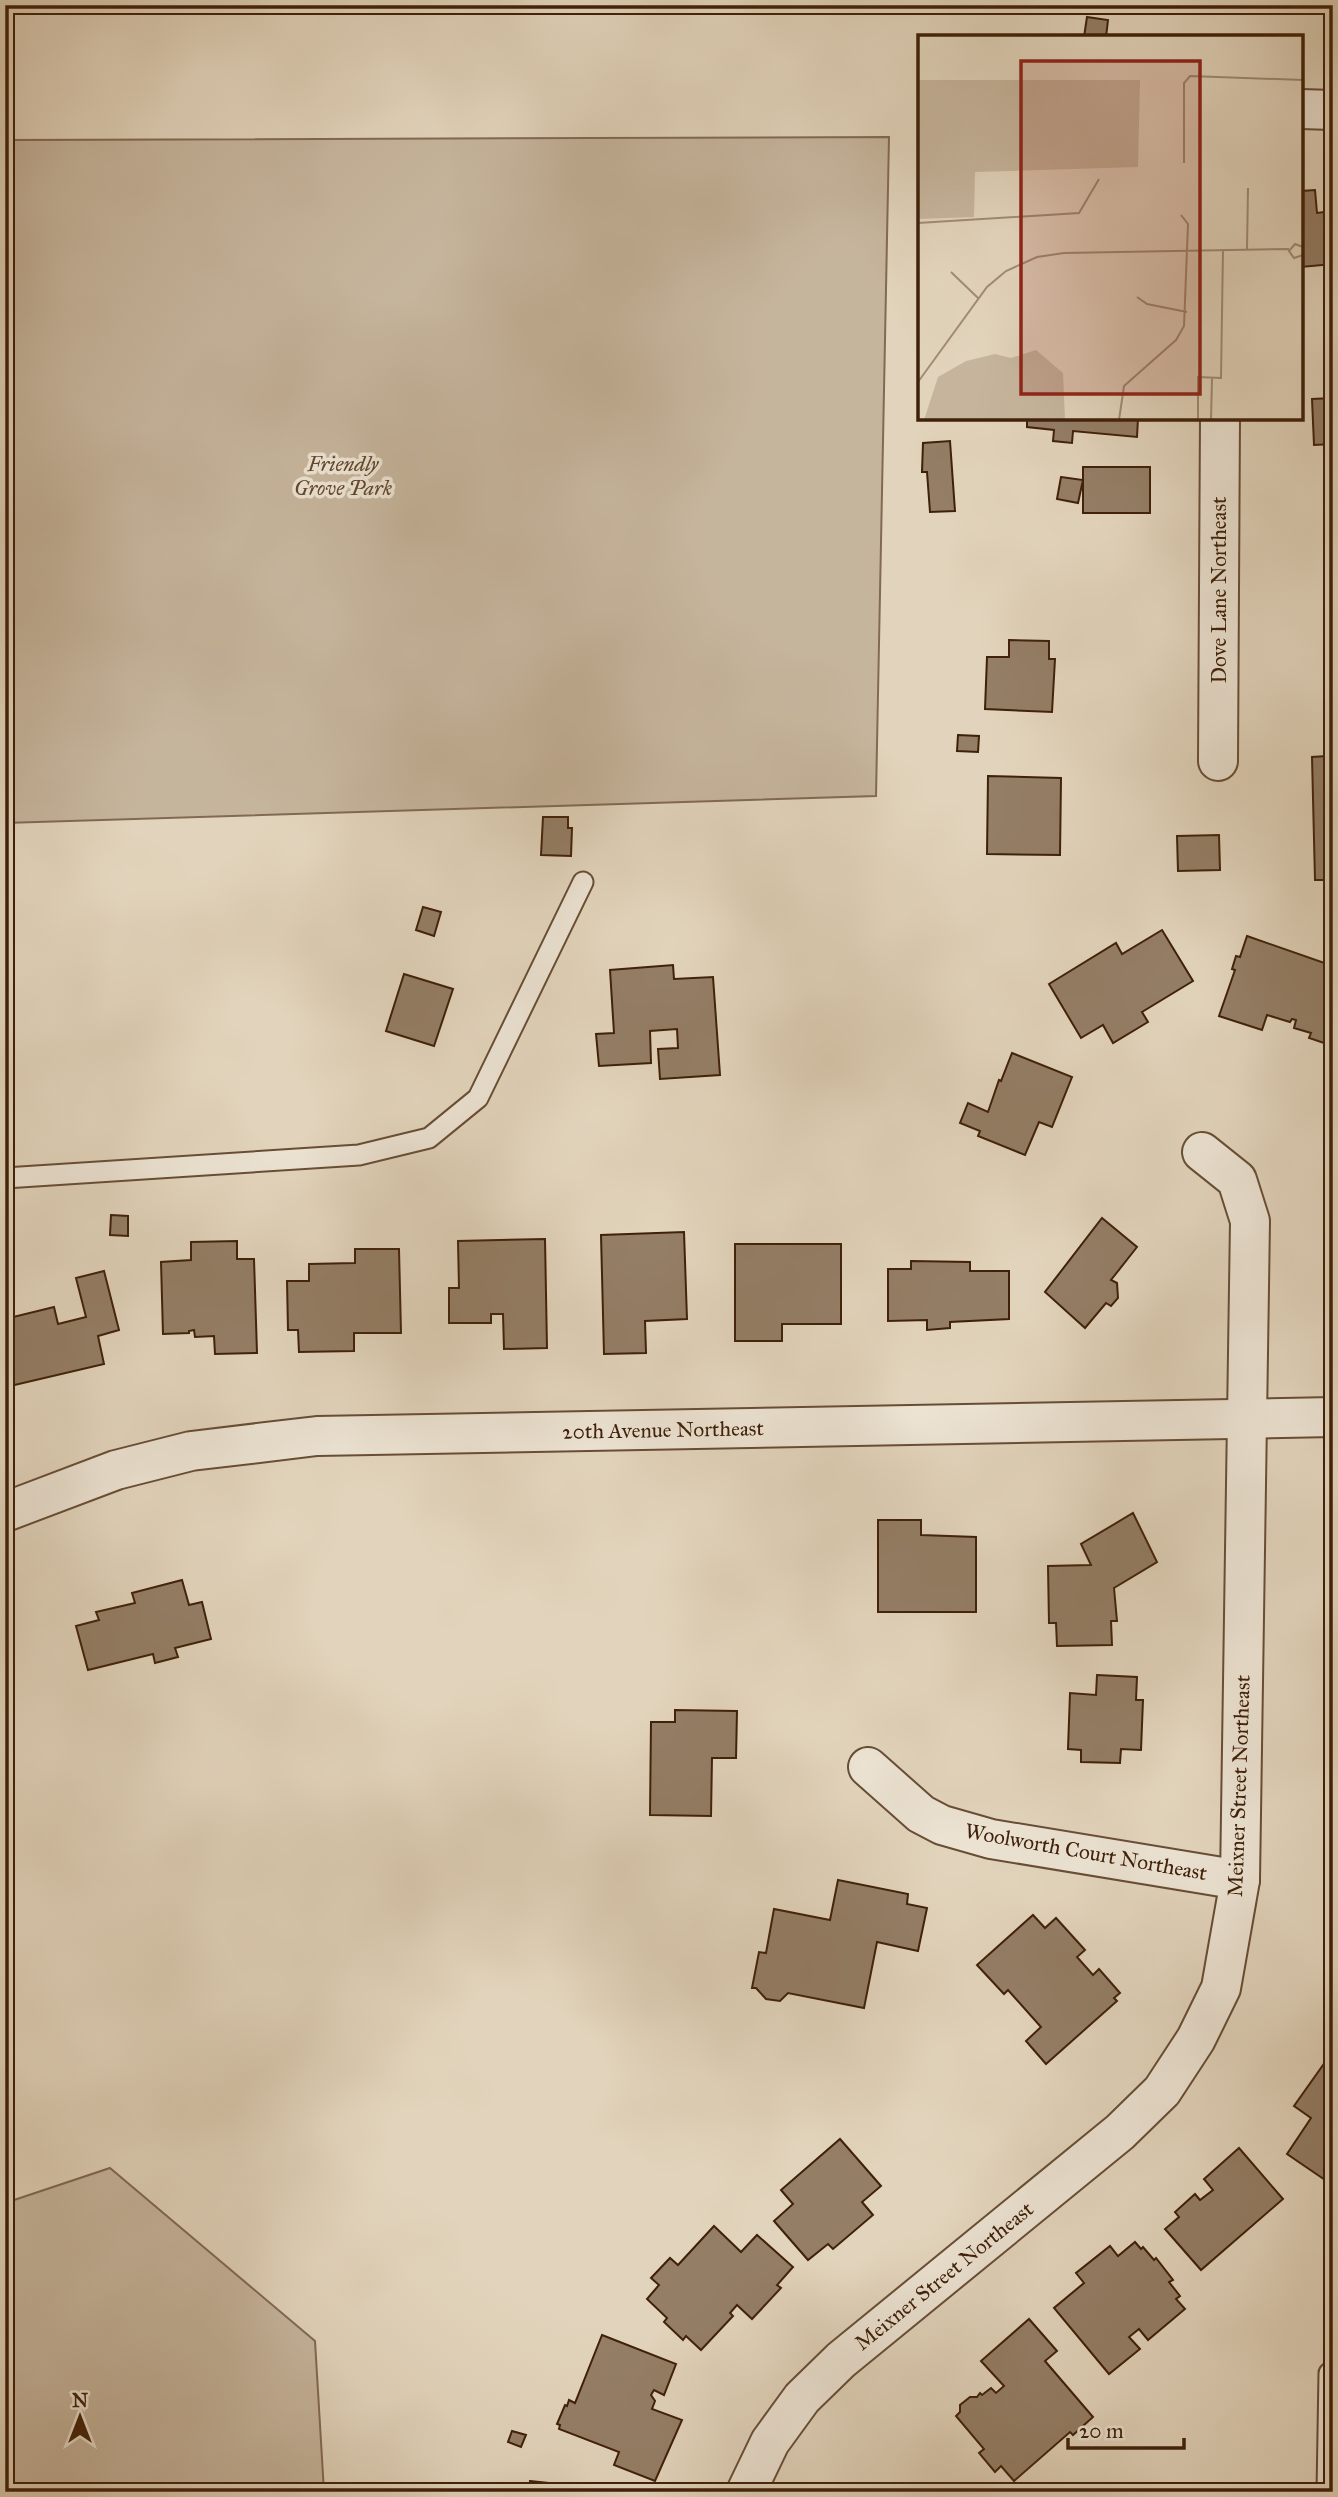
<svg xmlns="http://www.w3.org/2000/svg" width="1338" height="2497" font-family="'IM FELL Great Primer',serif">
  <style>
    .green { fill: #c6b59d; stroke: #826a52; stroke-width: 2 }
    .building { fill: #947e66; stroke: #3f2008; stroke-width: 2 }
    .lines { fill: none; stroke-linecap: round; stroke-linejoin: round }
    .service-casing { stroke: #684d35; stroke-width: 23 }
    .minor-casing { stroke: #684d35; stroke-width: 42 }
    .service { stroke: #ece3d3; stroke-width: 19 }
    .minor { stroke: #ece3d3; stroke-width: 38 }
    .labels { text-anchor: middle; stroke-width: 7; stroke-linejoin: round; paint-order: stroke }
    .park-label { font-size: 21px; font-style: italic; fill: #61452d; stroke: #ece3d3 }
    .street-label { font-size: 21px; fill: #3f2008; stroke: #ece3d3 }
    .inset-road { fill: none; stroke: #a18c74; stroke-width: 2 }
    .view { fill: #8f2418; fill-opacity: 0.15; stroke: #8f2418; stroke-width: 3.5 }
    .inset-edge { fill: none; stroke: #3f2008; stroke-width: 3.5 }
  </style>
  <rect width="100%" height="100%" fill="#e2d4bc"/>
  <filter id="stains"><feTurbulence type="fractalNoise" baseFrequency=".00286" numOctaves="4"/><feColorMatrix values="0 0 0 0 .2 0 0 0 0 .09 0 0 0 0 .02 0 0 0 .5 -.17"/></filter>
  <radialGradient id="worn" r=".72"><stop offset=".6" stop-color="#630" stop-opacity="0"/><stop offset="1" stop-color="#630" stop-opacity=".3"/></radialGradient>
  <!-- green -->
  <g class="green">
    <polygon points="889,137 876,796 5,823 5,140"/>
    <polygon points="110,2168 315,2341 324,2492 5,2492 5,2203"/>
  </g>
  <!-- building -->
  <g class="building">
    <polygon points="1087,17 1108,20 1106,37 1084,37"/>
    <polygon points="1315,190 1317,213 1333,211 1333,264 1301,267 1301,191"/>
    <polygon points="1333,398 1333,444 1314,445 1312,399"/>
    <polygon points="1027,418 1138,418 1137,437 1073,431 1072,443 1053,441 1054,430 1027,427"/>
    <polygon points="950,441 955,511 930,512 927,472 922,472 923,443"/>
    <rect x="1083" y="467" width="67" height="46"/>
    <polygon points="1061,477 1083,480 1078,503 1057,499"/>
    <polygon points="1009,640 1049,641 1049,659 1055,659 1052,712 985,709 987,657 1009,657"/>
    <polygon points="1326,698 1333,698 1333,880 1315,880 1312,757 1327,756"/>
    <polygon points="958,735 979,736 978,752 957,751"/>
    <polygon points="988,776 1061,778 1060,855 987,854"/>
    <polygon points="543,817 568,817 568,828 572,828 571,856 541,855"/>
    <polygon points="1219,835 1220,870 1178,871 1177,836"/>
    <polygon points="423,907 441,912 434,936 416,930"/>
    <polygon points="1162,930 1193,981 1142,1012 1148,1022 1113,1043 1103,1025 1081,1038 1049,984 1116,943 1122,954"/>
    <polygon points="1247,936 1333,966 1333,1046 1309,1038 1311,1033 1294,1028 1296,1020 1292,1019 1290,1022 1267,1015 1262,1030 1219,1016 1235,970 1232,969 1236,956 1240,957"/>
    <polygon points="673,965 674,979 713,977 720,1075 660,1079 658,1049 678,1048 677,1029 650,1031 651,1063 599,1066 596,1034 614,1033 610,970"/>
    <polygon points="404,974 453,989 434,1046 386,1031"/>
    <polygon points="1012,1053 1072,1077 1052,1127 1039,1122 1025,1155 978,1136 980,1131 960,1123 968,1103 988,1112 999,1080 1001,1081"/>
    <polygon points="111,1215 128,1216 128,1236 110,1235"/>
    <polygon points="1102,1218 1137,1247 1111,1280 1117,1283 1118,1298 1111,1306 1106,1303 1085,1328 1045,1292"/>
    <polygon points="684,1232 687,1319 645,1321 646,1353 604,1354 601,1235"/>
    <polygon points="545,1239 547,1348 504,1349 503,1314 491,1314 491,1323 449,1323 449,1288 459,1288 458,1241"/>
    <polygon points="237,1241 237,1259 254,1259 257,1353 215,1354 214,1336 195,1337 194,1330 189,1331 189,1333 163,1334 161,1262 191,1260 191,1242"/>
    <polygon points="735,1244 841,1244 841,1324 782,1324 782,1341 735,1341"/>
    <polygon points="355,1249 399,1249 401,1333 354,1333 354,1351 299,1352 298,1330 288,1330 287,1281 309,1281 309,1264 355,1263"/>
    <polygon points="911,1261 970,1262 970,1271 1009,1271 1009,1319 950,1322 950,1328 927,1330 927,1320 888,1321 888,1269 911,1269"/>
    <polygon points="104,1271 119,1330 98,1336 104,1364 6,1387 5,1319 54,1307 58,1324 86,1317 76,1278"/>
    <polygon points="1133,1513 1157,1562 1114,1588 1117,1621 1111,1621 1112,1645 1057,1646 1056,1623 1049,1623 1048,1566 1091,1565 1081,1544"/>
    <polygon points="878,1520 921,1520 921,1535 976,1537 976,1612 878,1612"/>
    <polygon points="182,1580 189,1605 202,1602 211,1639 175,1648 178,1657 155,1663 153,1654 88,1670 76,1626 99,1620 96,1612 135,1603 132,1593"/>
    <polygon points="1097,1675 1137,1677 1136,1700 1143,1700 1141,1750 1121,1749 1120,1763 1081,1762 1081,1750 1068,1749 1070,1693 1096,1695"/>
    <polygon points="675,1710 737,1711 736,1758 712,1758 711,1816 650,1815 651,1722 675,1722"/>
    <polygon points="838,1880 908,1894 907,1904 927,1908 918,1951 877,1942 864,2008 788,1993 780,2001 766,1999 756,1988 752,1988 759,1952 766,1953 774,1909 830,1920"/>
    <polygon points="1033,1915 1045,1928 1056,1918 1085,1950 1077,1957 1093,1975 1099,1969 1120,1993 1114,1998 1117,2001 1046,2064 1026,2041 1041,2027 1008,1990 1004,1994 977,1965"/>
    <polygon points="1333,2051 1333,2182 1331,2184 1287,2154 1311,2118 1294,2106"/>
    <polygon points="840,2139 881,2186 862,2202 873,2215 833,2249 828,2244 808,2260 774,2221 793,2204 781,2190"/>
    <polygon points="1239,2148 1283,2199 1201,2270 1165,2229 1179,2217 1175,2212 1195,2194 1200,2200 1213,2190 1204,2179"/>
    <polygon points="714,2226 741,2252 757,2235 793,2267 777,2285 781,2288 752,2319 737,2305 730,2313 733,2316 701,2350 686,2336 683,2340 664,2322 667,2318 647,2299 659,2285 651,2278 670,2258 678,2265"/>
    <polygon points="1135,2242 1141,2249 1143,2247 1154,2260 1156,2258 1173,2280 1169,2282 1180,2296 1176,2299 1185,2309 1148,2340 1139,2329 1129,2337 1140,2349 1109,2374 1054,2308 1084,2283 1076,2273 1110,2246 1118,2256"/>
    <polygon points="1029,2319 1057,2351 1045,2361 1093,2417 1073,2435 1070,2432 1014,2481 1001,2466 995,2472 979,2453 984,2449 956,2416 960,2412 960,2405 970,2397 977,2397 980,2393 982,2395 991,2388 996,2393 1004,2386 981,2361"/>
    <polygon points="602,2335 676,2364 664,2395 654,2390 651,2395 655,2401 652,2409 682,2420 655,2481 614,2465 619,2452 559,2429 560,2425 557,2424 565,2405 567,2406 569,2400 575,2403"/>
    <polygon points="512,2431 526,2435 521,2447 508,2442"/>
    <polygon points="530,2481 615,2490 615,2492 529,2492"/>
  </g>
  <g class="lines">
    <defs>
      <g id="service">
        <polyline points="5,1178 359,1155 429,1138 478,1098 583,882"/>
        <polyline points="1327,2492 1329,2373 1333,2374"/>
      </g>
      <g id="minor">
        <polyline points="1301,109 1333,110"/>
        <polyline points="1218,761 1220,418"/>
        <polyline points="5,1512 116,1470 191,1451 317,1436 1333,1417"/>
        <polyline points="868,1767 921,1814 942,1825 991,1839 1240,1880"/>
        <polyline points="746,2492 770,2442 802,2398 841,2360 1120,2132 1162,2091 1196,2039 1221,1988 1240,1880 1250,1221 1237,1180 1202,1152"/>
      </g>
    </defs>
    <!-- service casing -->
    <use href="#service" class="service-casing"/>
    <!-- minor casing -->
    <use href="#minor" class="minor-casing"/>
    <!-- service -->
    <use href="#service" class="service"/>
    <!-- minor -->
    <use href="#minor" class="minor"/>
  </g>
  <g class="labels">
    <!-- park labels -->
    <g class="park-label">
      <text x="343" y="471">Friendly<tspan x="343" dy="24">Grove Park</tspan></text>
    </g>
    <!-- street labels -->
    <g class="street-label">
      <text transform="translate(1219 590) rotate(-90)" y="7">Dove Lane Northeast</text>
      <text transform="translate(663 1430) rotate(-1)" y="7">20th Avenue Northeast</text>
      <text transform="translate(1239 1786) rotate(-88)" y="7">Meixner Street Northeast</text>
      <text transform="translate(1086 1852) rotate(10)" y="7">Woolworth Court Northeast</text>
      <text transform="translate(944 2276) rotate(-39)" y="7">Meixner Street Northeast</text>
    </g>
  </g>
  <!-- overview -->
  <g transform="translate(918 35)">
    <rect width="385" height="385" fill="#e2d4bc"/>
    <path d="M0 45H222L220 132 57 137 56 182 0 184ZM118 315 145 338 147 385H6L20 342 48 326 77 319 93 323Z" fill="#c6b59d"/>
    <path class="inset-road" d="M266 128V48L272 41 385 45M0 188 161 178 181 144M385 212 377 209 371 216 376 223 385 220M329 214 330 153M33 237 60 263M219 262 229 269 269 277M0 347 69 252 88 236 119 222 146 218 371 214M201 385 206 351 258 305 266 291 270 189 263 180M280 385V342L303 343 305 214M293 385 294 343"/>
    <path class="view" d="M103 26H282V359H103Z"/>
    <rect width="385" height="385" class="inset-edge"/>
  </g>
  <!-- margin -->
  <rect width="1338" height="2497" fill="none" stroke="#e2d4bc" stroke-width="28"/>
  <rect x="7" y="7" width="1324" height="2483" fill="none" stroke="#3f2008" stroke-width="3.5"/>
  <rect x="14" y="14" width="1310" height="2469" fill="none" stroke="#3f2008" stroke-width="2"/>
  <!-- north arrow -->
  <g transform="translate(80 2417)" stroke="#ece3d3" stroke-width="5" paint-order="stroke">
  <path d="M0-5L12 26L0 18L-12 26Z" fill="#3f2008"/>
  <text y="-10" font-size="19" font-weight="bold" text-anchor="middle" fill="#3f2008">N</text>
  </g>
  <!-- scale -->
  <path d="M1068 2438v10h116v-10" fill="none" stroke="#3f2008" stroke-width="3.5"/>
  <text x="1079" y="2438" font-size="21" fill="#3f2008" stroke="#ece3d3" stroke-width="5" paint-order="stroke">20 m</text>
  <rect width="100%" height="100%" filter="url(#stains)"/>
  <rect width="100%" height="100%" fill="url(#worn)"/>
</svg>
